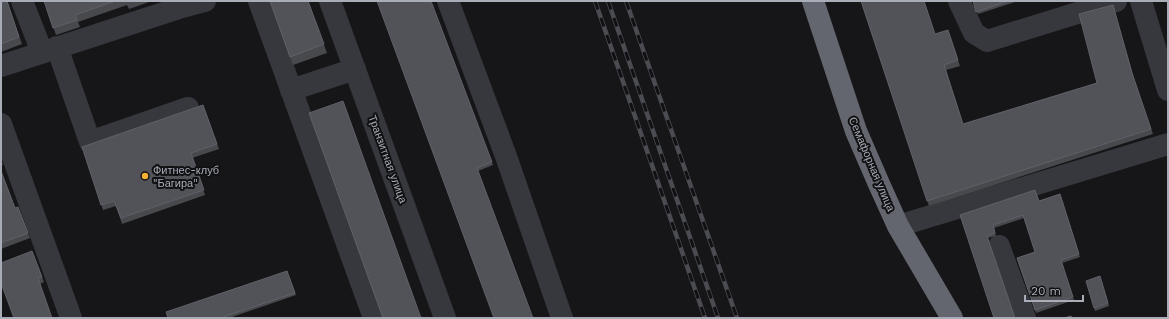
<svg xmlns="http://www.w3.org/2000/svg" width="1169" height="319" font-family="'Work Sans',sans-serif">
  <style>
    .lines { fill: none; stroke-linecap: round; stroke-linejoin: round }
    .minor { stroke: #37383d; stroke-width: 22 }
    .highway { stroke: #63666e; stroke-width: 22 }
    .rail-casing { stroke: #4a4c52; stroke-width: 4.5 }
    .rail { stroke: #111113; stroke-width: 3; stroke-dasharray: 9; stroke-linecap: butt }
    .wall { fill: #47494d }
    .shaded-wall { fill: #2f3033 }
    .building { fill: #525359; stroke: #5f6168 }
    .poi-dot { fill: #f2b134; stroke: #111113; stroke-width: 1.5 }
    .labels { text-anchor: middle; stroke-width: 4; stroke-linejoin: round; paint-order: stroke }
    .street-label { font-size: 11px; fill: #a8adb8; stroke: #111113 }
    .poi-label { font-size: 11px; fill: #a8adb8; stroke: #111113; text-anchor: start }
  </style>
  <rect width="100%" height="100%" fill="#161618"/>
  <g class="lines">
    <!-- minor -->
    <g class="minor">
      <polyline points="22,1 42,52"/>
      <polyline points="259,1 374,318"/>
      <polyline points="330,1 445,318"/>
      <polyline points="448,1 507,159 562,318"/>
      <polyline points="959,1 974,33 987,41 1116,1"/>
      <polyline points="1141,1 1168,90"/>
      <polyline points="57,47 90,142 188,108"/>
      <polyline points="1,66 179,8 205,1"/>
      <polyline points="291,90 355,69"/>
      <polyline points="1,124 71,318"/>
      <polyline points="898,226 1168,144"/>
      <polyline points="999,246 1025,318"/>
    </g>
    <!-- highway -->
    <polyline class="highway" points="813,1 856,131 879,184 898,226 952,318"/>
    <defs>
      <g id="rail">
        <polyline points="595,1 705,318"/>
        <polyline points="608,1 718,318"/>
        <polyline points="626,1 737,318"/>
      </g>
    </defs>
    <!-- rail casing -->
    <use href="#rail" class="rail-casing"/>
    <!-- rail -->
    <use href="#rail" class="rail"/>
  </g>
  <!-- wall -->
  <g class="wall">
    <polygon points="1,1 7,1 22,44 1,52"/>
    <polygon points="44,1 152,1 129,9 127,5 78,22 80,27 56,35"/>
    <polygon points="270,1 308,1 327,53 293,65"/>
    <polygon points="377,1 492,162 493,165 478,171"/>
    <polygon points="861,1 935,34 948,30 960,66 946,70 963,124 1097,83 1113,5 1134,78 1153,134 929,206"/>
    <polygon points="973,1 1018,1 978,14"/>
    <polygon points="203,105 219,149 192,158 205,195 122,224 116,206 103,210 82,147"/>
    <polygon points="1,159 3,165 1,166"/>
    <polygon points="1,171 15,208 18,207 30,238 1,249"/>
    <polygon points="1060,194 1080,257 1062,263 1074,300 1036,313 1017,258 1035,252 1024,218 994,228 996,236 988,238 960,215 1039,201"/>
    <polygon points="32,251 44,282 40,284 1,283"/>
    <polygon points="287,271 296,295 229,318 168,318"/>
    <polygon points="1101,279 1109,306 1095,311 1094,308"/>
  </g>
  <!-- shaded-wall -->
  <polygon class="shaded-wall" points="1113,5 1134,78 1153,134 1132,73"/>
  <!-- building -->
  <g class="building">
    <polygon points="1,1 7,1 19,37 1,44"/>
    <polygon points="44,1 115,1 75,15 77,20 53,28"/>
    <polygon points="270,1 308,1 324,44 290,57"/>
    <polygon points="377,1 431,1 492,162 477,168 533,318 494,318"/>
    <polygon points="861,1 924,1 935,34 948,30 958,60 944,65 963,124 1097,83 1079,14 1113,5 1132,73 1151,129 927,201"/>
    <polygon points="973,1 1008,1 976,12"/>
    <polygon points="343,101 421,318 383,318 309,113"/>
    <polygon points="203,105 217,144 191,153 204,190 121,218 114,201 101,205 82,147"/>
    <polygon points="1,171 15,208 18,207 28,233 1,243"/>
    <polygon points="1035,190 1039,201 1060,194 1079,254 1061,260 1073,297 1035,310 1017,258 1035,252 1023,215 993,225 995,233 987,236 1015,318 994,318 960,215"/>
    <polygon points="32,251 42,277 38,278 52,318 14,318 1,283 1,263"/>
    <polygon points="287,271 295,293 220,318 168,318 166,312"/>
    <polygon points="1100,276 1108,303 1094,308 1086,281"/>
    <polygon points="1071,316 1072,318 1064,318"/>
  </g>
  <!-- markers -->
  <circle class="poi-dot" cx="145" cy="176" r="4"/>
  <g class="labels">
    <!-- street labels -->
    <g class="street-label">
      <text transform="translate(388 159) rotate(70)" y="4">Транзитная улица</text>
      <text transform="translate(872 164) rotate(67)" y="4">Семафорная улица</text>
    </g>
    <!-- poi labels -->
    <g class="poi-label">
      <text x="153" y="174">Фитнес-клуб<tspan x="153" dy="13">"Багира"</tspan></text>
    </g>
  </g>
  <!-- border -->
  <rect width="1169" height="319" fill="none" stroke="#a8adb8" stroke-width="4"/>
  <!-- scale -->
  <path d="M1025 295v6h58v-6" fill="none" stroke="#a8adb8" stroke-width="2"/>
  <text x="1031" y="295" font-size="12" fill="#a8adb8" stroke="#111113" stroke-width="3" paint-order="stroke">20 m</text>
</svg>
